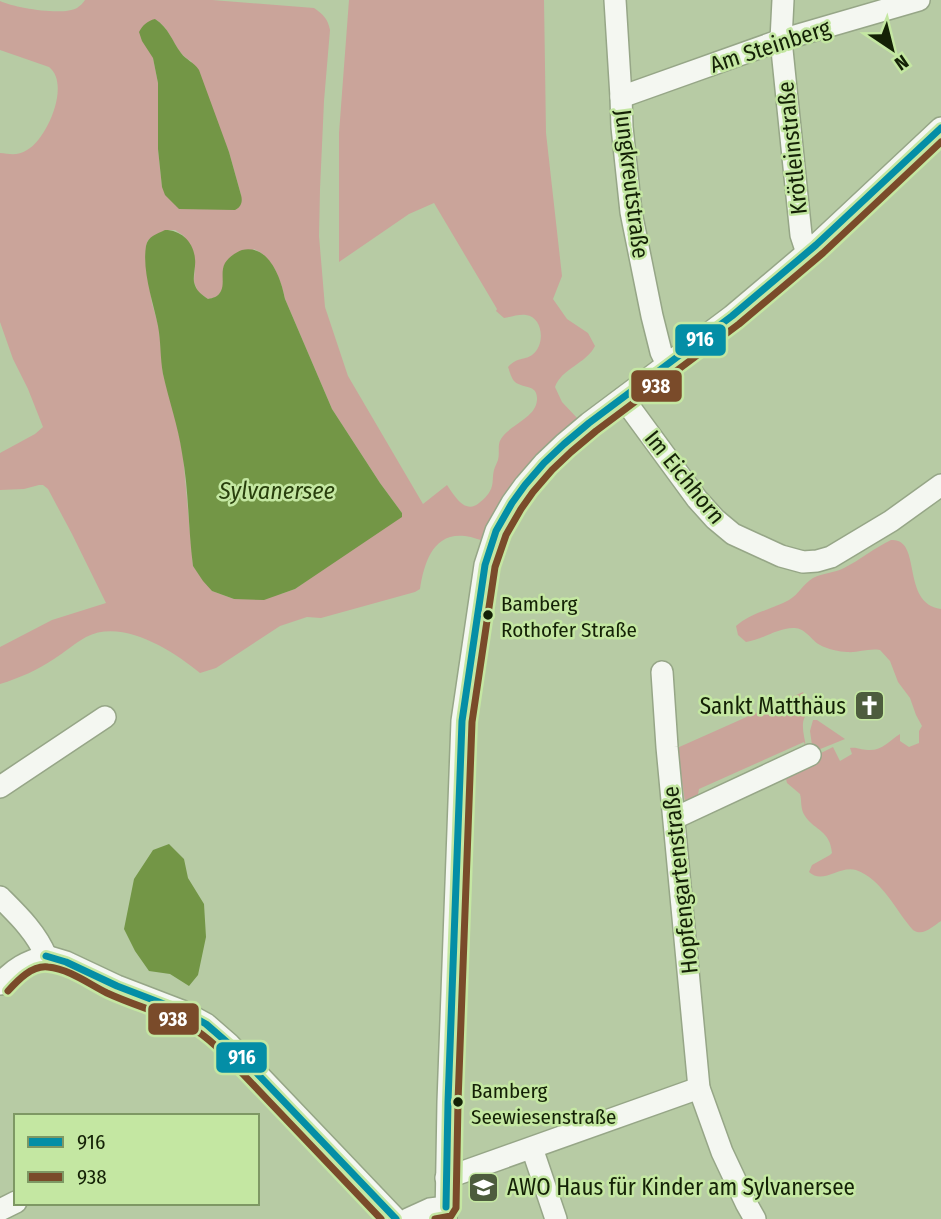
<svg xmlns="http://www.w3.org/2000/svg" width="941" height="1219" font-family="'Fira Sans Condensed',sans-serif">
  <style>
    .green { fill: #caa49a; fill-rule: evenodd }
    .water { fill: #739646 }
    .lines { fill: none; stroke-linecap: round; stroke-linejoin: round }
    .minor-casing { stroke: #96a687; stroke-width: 24 }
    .minor { stroke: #f4f7f1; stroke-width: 21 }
    .bus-1-casing { stroke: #c4e7a2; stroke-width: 12 }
    .bus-2-casing { stroke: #c4e7a2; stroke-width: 12 }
    .bus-1 { stroke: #048ea6; stroke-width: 7 }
    .bus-2 { stroke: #7a4b2a; stroke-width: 7 }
    .bus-dot { fill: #142106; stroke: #c4e7a2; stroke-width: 2.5 }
    .labels { text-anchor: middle; stroke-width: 5; stroke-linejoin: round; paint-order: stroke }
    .bus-label { font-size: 21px; fill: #142106; stroke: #c4e7a2; text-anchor: start }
    .street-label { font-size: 23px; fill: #142106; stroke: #c4e7a2 }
    .poi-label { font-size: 23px; fill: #142106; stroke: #c4e7a2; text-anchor: end }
    .water-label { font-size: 24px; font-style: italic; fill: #293f0d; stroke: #c4e7a2 }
    .line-badge { stroke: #c4e7a2; stroke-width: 2.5 }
    .badge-label { font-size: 19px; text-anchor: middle; font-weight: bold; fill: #fff }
  </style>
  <rect width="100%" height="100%" fill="#b7cba4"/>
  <!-- green -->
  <g class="green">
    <path d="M85 0H212L314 8C323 14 328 19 330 30L324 101 320 189 319 236 325 307 348 376 423 504 447 485C454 495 465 515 479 503 483 500 488 495 490 491 494 484 492 477 494 470 495 466 497 463 498 460 500 453 497 445 501 439 509 425 536 418 537 400 538 384 524 389 515 382 511 378 510 372 508 367 519 356 523 361 532 355 546 345 543 317 526 315 519 314 511 317 504 318L496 311 497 309 434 203 409 214 339 262V133L349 0H544L546 133 562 276 553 299 567 319 588 333 595 346C586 364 562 368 555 387L562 402 579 420 487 542C480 540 473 537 465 536 433 532 424 563 420 589L415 592 321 618 307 617 280 626 216 668 200 673C172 650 122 618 86 637 75 643 65 652 54 659 37 670 20 678 0 684V647L52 620 106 603 72 534 48 489 43 485H39L24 489 0 490V453L35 434 43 427 28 389 13 359 0 322V153C10 154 18 156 27 150 47 139 71 84 49 67L0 50V1C15 8 63 16 77 8 80 6 83 3 85 0ZM155 19C173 30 174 53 191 61L229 152 241 195 162 187 158 149V83L153 58ZM166 230H175L184 236 195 260 194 282 198 292 208 299 217 297 254 249C273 257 281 280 285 299L332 409 380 483 402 513 295 589 281 594 234 599 212 591 193 566 183 455 176 419 163 374 159 328 152 303 146 266V247L148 240Z"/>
    <path d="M891 540C923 538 900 603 941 609V921C933 926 923 937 913 930 896 911 882 879 856 870 839 865 823 885 809 872L812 865 830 855 832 853C830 830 815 831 805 816 800 809 802 801 800 794L787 783 786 779 811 758 833 747 840 761 852 754 850 748C857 747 860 750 868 750 882 751 889 741 900 734V741L909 747 919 743V731L922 726 916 715 910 698 898 682 890 661 880 650C868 648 858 653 847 652 840 652 827 649 820 645 811 640 805 627 793 628 777 628 762 640 746 642L738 635 736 626C751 613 772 609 789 600 799 594 803 584 813 578 823 573 834 573 844 568 860 560 874 548 891 540Z"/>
    <path d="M803 692 811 711C798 718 804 734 806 747L804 742 699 789 697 800 687 803 685 802 677 748Z"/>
    <polygon points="813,720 817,720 845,739 813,752 810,731"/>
  </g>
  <!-- water -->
  <g class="water">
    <path d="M155 19C169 28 172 41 181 53 186 60 194 62 199 70L229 152 241 195C243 202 241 207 235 210L179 209 165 195 162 187 158 149V83L153 58 142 41 139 32C143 25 147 21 155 19Z"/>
    <path d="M165 230C181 230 194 242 195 259 196 266 193 274 194 282 196 291 201 294 208 299 213 298 218 297 221 291 225 283 220 272 225 263 228 258 236 252 242 250 269 244 281 278 285 299L332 409 380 483 402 513V517L295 589 264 600 234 599 212 591 203 581 193 566C188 528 189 490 182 453 178 426 169 401 163 374 160 358 161 342 158 326 153 301 142 272 146 246 148 236 157 234 165 230Z"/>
    <polygon points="169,844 184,859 188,878 204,904 206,937 198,975 189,986 170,974 149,971 135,951 124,929 134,879 153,850"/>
  </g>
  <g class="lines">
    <defs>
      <g id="minor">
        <polyline points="615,0 621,97 622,127 631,212 652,316 661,352 667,364"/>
        <polyline points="783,0 781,40 801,235 807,253"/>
        <polyline points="621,97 781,40 919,0"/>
        <polyline points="623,398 697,499 715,519 733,534 781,556 803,562 817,561 831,557 891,521 941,485"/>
        <polyline points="662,672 667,747 699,1088 722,1152 746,1203 755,1219"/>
        <polyline points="0,787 105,717"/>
        <polyline points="675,818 810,755"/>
        <path d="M0 897C18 915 36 932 46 956"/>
        <polyline points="46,956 66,962 117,986 182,1011 206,1024 229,1044 396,1219"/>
        <path d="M0 984C14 968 26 962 46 956"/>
        <polyline points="532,1148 556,1219"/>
        <polyline points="446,1178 699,1088"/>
        <polyline points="0,1210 16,1202"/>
        <polyline points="408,1219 430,1209 446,1207"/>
        <polyline points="446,1219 448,1102 462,721 485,565 496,531 512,503 525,485 544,463 564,444 589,423 732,316 816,245 941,128"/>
      </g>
    </defs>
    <!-- minor casing -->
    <use href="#minor" class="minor-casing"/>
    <!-- minor -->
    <use href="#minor" class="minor"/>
    <defs>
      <g id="bus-1">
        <polyline points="46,956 66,962 117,986 182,1011 206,1024 229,1044 396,1219"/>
        <polyline points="446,1207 448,1102 462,721 485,565 496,531 512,503 525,485 544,463 564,444 589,423 732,316 816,245 941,128"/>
      </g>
      <g id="bus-2">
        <path d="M8 991C18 980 32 965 48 967 69 969 89 984 107 993 137 1007 169 1014 197 1031 206 1037 214 1044 222 1052L381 1219"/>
        <polyline points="435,1219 451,1216 456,1208 458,1102 472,722 495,567 506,535 521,509 533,492 552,470 571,452 596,431 739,324 823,253 941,142"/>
      </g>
    </defs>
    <!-- bus-1 casing -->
    <use href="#bus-1" class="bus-1-casing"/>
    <!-- bus-2 casing -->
    <use href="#bus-2" class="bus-2-casing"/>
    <!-- bus-1 -->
    <use href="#bus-1" class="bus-1"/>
    <!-- bus-2 -->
    <use href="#bus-2" class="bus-2"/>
  </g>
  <!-- icons -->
  <defs>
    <symbol id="church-square" viewBox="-11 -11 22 22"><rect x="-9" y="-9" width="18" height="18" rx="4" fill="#4d5c3d" stroke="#c4e7a2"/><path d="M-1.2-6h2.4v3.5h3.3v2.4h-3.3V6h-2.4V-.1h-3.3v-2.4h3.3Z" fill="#fff"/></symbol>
    <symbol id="school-square" viewBox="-11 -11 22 22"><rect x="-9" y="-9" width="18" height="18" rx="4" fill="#4d5c3d" stroke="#c4e7a2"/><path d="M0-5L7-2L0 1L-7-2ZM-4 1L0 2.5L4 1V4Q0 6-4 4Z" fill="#fff"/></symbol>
  </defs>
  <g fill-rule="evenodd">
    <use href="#church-square" x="852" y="688" width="35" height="35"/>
    <use href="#school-square" x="466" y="1170" width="35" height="35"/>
  </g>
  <!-- markers -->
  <g class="bus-dot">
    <circle cx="488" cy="615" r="6"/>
    <circle cx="458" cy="1102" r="6"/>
  </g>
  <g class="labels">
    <!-- bus labels -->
    <g class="bus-label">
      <text x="501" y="611">Bamberg<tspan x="501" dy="26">Rothofer Straße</tspan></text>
      <text x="471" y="1098">Bamberg<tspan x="471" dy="26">Seewiesenstraße</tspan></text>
    </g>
    <!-- street labels -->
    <g class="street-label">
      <text transform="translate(770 46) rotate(-18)" y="8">Am Steinberg</text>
      <text transform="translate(792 148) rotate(-96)" y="8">Krötleinstraße</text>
      <text transform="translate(632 184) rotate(83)" y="8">Jungkreutstraße</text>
      <text transform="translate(685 477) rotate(51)" y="8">Im Eichhorn</text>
      <text transform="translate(680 880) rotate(-96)" y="8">Hopfengartenstraße</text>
    </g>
    <!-- poi labels -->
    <g class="poi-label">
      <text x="846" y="714">Sankt Matthäus</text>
      <text x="507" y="1195" text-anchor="start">AWO Haus für Kinder am Sylvanersee</text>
    </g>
    <!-- water labels -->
    <g class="water-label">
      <text x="277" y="499">Sylvanersee</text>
    </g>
  </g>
  <g class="line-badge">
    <rect x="674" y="323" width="53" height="34" rx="7" fill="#048ea6"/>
    <rect x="630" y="369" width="53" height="34" rx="7" fill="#7a4b2a"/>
    <rect x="147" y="1002" width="53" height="34" rx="7" fill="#7a4b2a"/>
    <rect x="215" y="1041" width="53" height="33" rx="7" fill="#048ea6"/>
  </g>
  <g class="badge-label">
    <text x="700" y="346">916</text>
    <text x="656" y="393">938</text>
    <text x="173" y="1026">938</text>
    <text x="242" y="1064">916</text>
  </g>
  <!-- legend -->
  <rect x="14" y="1114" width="245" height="91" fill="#c4e7a2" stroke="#7e9864" stroke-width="2"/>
  <rect x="28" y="1137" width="35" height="10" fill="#048ea6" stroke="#7e9864" stroke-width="2"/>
  <text x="77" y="1149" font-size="21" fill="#142106">916</text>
  <rect x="28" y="1172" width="35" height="10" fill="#7a4b2a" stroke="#7e9864" stroke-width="2"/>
  <text x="77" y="1184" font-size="21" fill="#142106">938</text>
  <!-- north arrow -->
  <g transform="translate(892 49) rotate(145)" stroke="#c4e7a2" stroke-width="5" paint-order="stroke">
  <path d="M0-5L12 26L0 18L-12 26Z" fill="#142106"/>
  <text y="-10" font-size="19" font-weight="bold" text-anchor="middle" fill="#142106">N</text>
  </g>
</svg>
